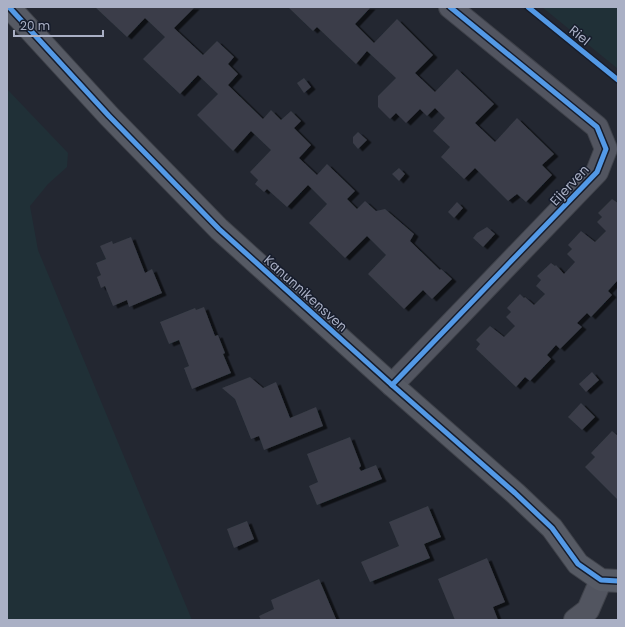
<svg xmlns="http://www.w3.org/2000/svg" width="625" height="627" font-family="Poppins,sans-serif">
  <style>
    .green { fill: #203037 }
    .building { fill: #3a3e48; filter: url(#shadow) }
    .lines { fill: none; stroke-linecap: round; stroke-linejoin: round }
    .street-casing { stroke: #3f424a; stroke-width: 24 }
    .secondary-casing { stroke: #3f424a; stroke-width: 24 }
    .street { stroke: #525560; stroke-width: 22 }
    .secondary { stroke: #565a64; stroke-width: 22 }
    .cycleway-casing { stroke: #161c2b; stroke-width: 8 }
    .cycleway { stroke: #5399e6; stroke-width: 5 }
    .labels { text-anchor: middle; stroke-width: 3; stroke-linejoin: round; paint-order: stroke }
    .street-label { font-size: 13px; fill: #aab0c5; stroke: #161c2b }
  </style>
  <defs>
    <filter id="shadow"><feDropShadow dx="4.5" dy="2.5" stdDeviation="0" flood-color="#0009"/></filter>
  </defs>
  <rect width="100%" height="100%" fill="#232731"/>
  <!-- green -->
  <g class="green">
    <polygon points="542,7 618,7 618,69"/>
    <polygon points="7,89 68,153 67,167 48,184 30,206 38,250 192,620 7,620"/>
  </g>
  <!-- building -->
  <g class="building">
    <polygon points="95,7 195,7 174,28 203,55 217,41 234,57 228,64 238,74 228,85 263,119 271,110 281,120 291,111 301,121 294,128 311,145 299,158 317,175 327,164 355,191 347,199 357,209 365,201 376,211 385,209 414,234 410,241 440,270 441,269 452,279 432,299 423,290 404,309 368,274 386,255 367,236 345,258 309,223 327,204 308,185 287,207 267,189 264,192 255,184 258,180 250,172 271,150 251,131 233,151 197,115 218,94 198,75 180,94 143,59 165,37 145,18 127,37"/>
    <polygon points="288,7 371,7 355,24 374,43 397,19 433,55 415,73 435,92 457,69 494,104 475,123 495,142 517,118 554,154 542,165 552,175 526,202 517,194 508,201 475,168 464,179 441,157 450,147 433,131 445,118 435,108 427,116 420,109 406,123 396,113 390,119 378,107 378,96 396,78 367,51 356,64 317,27 313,31"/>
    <polygon points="304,78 311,87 304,93 297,83"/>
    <polygon points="358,132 367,140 358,149 353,143 353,137"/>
    <polygon points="399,168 405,174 399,181 392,174"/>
    <polygon points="612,199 618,203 618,282 617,281 608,291 612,295 591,317 587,313 577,323 582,327 560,349 556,345 547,355 551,359 530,381 525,377 516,387 476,349 480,344 476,340 490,326 504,337 515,326 506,317 511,312 507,308 520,294 524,298 525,297 534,305 545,294 536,286 541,280 537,276 551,263 555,266 556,265 564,274 575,262 567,254 572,249 568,245 581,231 595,242 606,231 597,222 602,217 598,213"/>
    <polygon points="457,202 463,208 454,218 448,212"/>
    <polygon points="487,227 495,234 483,247 473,238 477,233"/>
    <polygon points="131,237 145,273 152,269 162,293 129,307 127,300 113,306 105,286 101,288 97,277 101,275 96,263 106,259 100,246 112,241 113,244"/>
    <polygon points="204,307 215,336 218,335 225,353 223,354 231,373 192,389 184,368 189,366 179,340 169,344 160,322 195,308 196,310"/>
    <polygon points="592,372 599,380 586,392 579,384"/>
    <polygon points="250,377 263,388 276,382 290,418 316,407 323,426 264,450 259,436 251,439 235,399 222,388"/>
    <polygon points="581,403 595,417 582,430 568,417"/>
    <polygon points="612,431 618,436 618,500 585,467 595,457 591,453"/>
    <polygon points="350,437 360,463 361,466 359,468 361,471 376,465 382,479 317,505 309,486 318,482 307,454"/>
    <polygon points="428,506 441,537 424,544 430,558 370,582 361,562 399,546 389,522"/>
    <polygon points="247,521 254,539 234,548 227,529"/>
    <polygon points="487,558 505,602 493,607 498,620 455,620 438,579"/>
    <polygon points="319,579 336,619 261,620 259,616 274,609 271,600"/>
  </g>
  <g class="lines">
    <defs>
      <g id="street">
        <polyline points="392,385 597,172 606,149 597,127 450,7"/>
        <polyline points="575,620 588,610 601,580"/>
      </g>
      <polyline id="secondary" points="9,7 109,116 219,229 392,385 515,493 552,528 578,564 601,580 618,581"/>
    </defs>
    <!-- street casing -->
    <use href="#street" class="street-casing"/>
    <!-- secondary casing -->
    <use href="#secondary" class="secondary-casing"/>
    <!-- street -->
    <use href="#street" class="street"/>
    <!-- secondary -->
    <use href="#secondary" class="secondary"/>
    <defs>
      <g id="cycleway">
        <polyline points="9,7 109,116 219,229 392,385 515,493 552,528 578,564 601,580 618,581"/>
        <polyline points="528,7 618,80"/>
        <polyline points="392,385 597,172 606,149 597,127 450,7"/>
      </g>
    </defs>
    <!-- cycleway casing -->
    <use href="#cycleway" class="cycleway-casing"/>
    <!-- cycleway -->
    <use href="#cycleway" class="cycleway"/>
  </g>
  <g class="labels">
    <!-- street labels -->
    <g class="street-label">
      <text transform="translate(580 35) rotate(39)" y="5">Riel</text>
      <text transform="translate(569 185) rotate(-47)" y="5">Eijerven</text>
      <text transform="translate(306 293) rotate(42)" y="5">Kanunnikensven</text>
    </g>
  </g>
  <!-- border -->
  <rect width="625" height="627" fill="none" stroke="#aab0c5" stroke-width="16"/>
  <!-- scale -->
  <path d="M14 30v6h89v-6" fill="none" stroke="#aab0c5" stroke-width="2"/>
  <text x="20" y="30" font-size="12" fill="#aab0c5" stroke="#161c2b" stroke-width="3" paint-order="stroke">20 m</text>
</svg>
